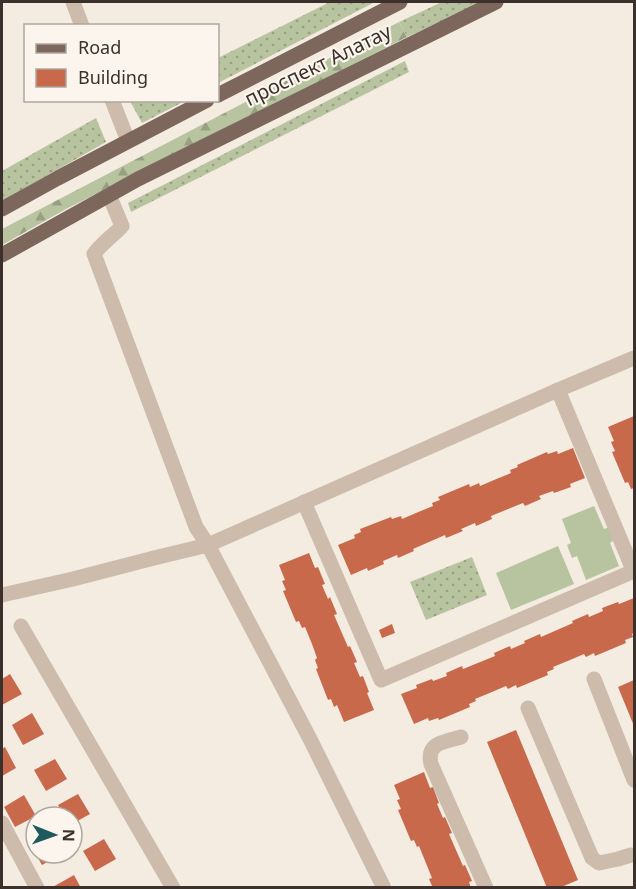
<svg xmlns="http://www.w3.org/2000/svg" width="636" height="889" font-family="'Noto Sans',sans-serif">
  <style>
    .grass { fill: url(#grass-dots) }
    .forest { fill: url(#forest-firs) }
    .garden { fill: #b8c4a0 }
    .building { fill: #c8694b }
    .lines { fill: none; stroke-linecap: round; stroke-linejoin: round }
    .minor { stroke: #cdbbac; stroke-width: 15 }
    .major { stroke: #7d675c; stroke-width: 15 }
    .labels { text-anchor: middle; stroke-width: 4.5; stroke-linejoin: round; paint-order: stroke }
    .street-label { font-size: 20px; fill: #3b302b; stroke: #fbf5ee }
  </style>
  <defs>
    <pattern id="grass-dots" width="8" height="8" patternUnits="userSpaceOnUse" patternTransform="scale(1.5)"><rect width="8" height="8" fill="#b8c4a0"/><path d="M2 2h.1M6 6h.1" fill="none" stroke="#97a083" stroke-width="1.8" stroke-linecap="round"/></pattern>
    <pattern id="forest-firs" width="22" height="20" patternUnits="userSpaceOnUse" patternTransform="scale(1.5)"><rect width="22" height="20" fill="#b8c4a0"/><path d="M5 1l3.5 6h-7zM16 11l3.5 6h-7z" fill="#97a083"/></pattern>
  </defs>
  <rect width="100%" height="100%" fill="#f4ebe1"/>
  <!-- grass -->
  <g class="grass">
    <polygon points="330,2 375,2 218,83 218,58"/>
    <polygon points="442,2 482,2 407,37 399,22"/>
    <polygon points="405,61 409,72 131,212 128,203"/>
    <polygon points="132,100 185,100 185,101 142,123 130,101"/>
    <polygon points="96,118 106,142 2,201 2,171"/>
    <polygon points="472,557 487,595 426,620 410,582"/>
  </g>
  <!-- forest -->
  <polygon class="forest" points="399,22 407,37 66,209 2,245 2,229"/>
  <!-- garden -->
  <g class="garden">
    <polygon points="594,506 604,529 609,527 614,540 610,543 619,566 586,580 577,556 572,558 567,545 571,543 562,519"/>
    <polygon points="558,546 574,584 511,610 496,573"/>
  </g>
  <!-- building -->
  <g class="building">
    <polygon points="634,416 634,488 631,489 628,482 625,483 612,452 615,451 611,442 614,441 608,427"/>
    <polygon points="573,448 585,478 570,484 571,487 554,493 553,491 539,496 541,499 525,506 523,503 491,516 492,519 476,526 475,523 461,529 463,531 446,538 445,535 413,549 414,551 398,558 397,555 383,561 384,564 368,571 367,568 351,575 338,545 355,538 354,535 361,532 360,529 391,517 392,519 401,516 402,519 416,513 433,506 432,503 440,500 438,497 469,484 470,487 479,483 480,486 494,480 511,473 510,470 518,467 517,465 547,452 548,454 557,451 558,454"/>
    <polygon points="309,553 315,568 318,567 325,584 322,585 328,599 330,597 337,614 334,615 348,647 350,646 357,662 354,663 360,677 363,676 369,692 367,693 374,710 344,722 337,705 334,707 331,699 328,700 316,669 318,668 315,660 317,658 312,644 305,627 302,628 299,621 296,622 283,591 286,590 282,581 285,580 279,565"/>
    <polygon points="634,598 634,633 632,634 633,637 625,640 626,643 595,656 594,653 586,657 584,654 570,660 553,667 554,669 547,672 548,675 517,688 516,685 508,689 506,686 492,692 475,699 476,701 469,704 470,707 439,720 438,718 429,721 428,718 414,724 401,694 417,688 416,685 432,679 433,681 447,676 446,673 462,666 463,669 495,656 494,653 510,646 511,649 525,643 524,641 540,634 541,637 573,623 572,621 588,614 589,617 603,611 602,608 618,602 619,604"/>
    <polygon points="392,624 395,633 382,638 379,630"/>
    <polygon points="10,674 22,694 2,705 2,679"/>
    <polygon points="634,680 634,726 618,687"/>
    <polygon points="32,713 44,734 23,745 12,725"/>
    <polygon points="516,730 578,880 559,888 547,888 487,742"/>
    <polygon points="5,747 16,768 2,776 2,749"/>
    <polygon points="55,759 67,779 46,791 34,770"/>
    <polygon points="424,772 430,788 433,787 439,803 437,804 443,818 445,817 452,833 449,834 463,866 465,865 472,881 469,882 471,888 433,888 429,879 432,878 419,846 417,847 414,840 411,841 398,810 401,809 397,800 400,799 394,785"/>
    <polygon points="78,794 90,814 72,824 72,817 64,817 58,805"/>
    <polygon points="24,795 36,816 15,827 4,807"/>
    <polygon points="104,839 116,859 95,871 83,851"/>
    <polygon points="36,841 36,853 63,853 42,865 30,844"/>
    <polygon points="74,875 81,888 51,888"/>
  </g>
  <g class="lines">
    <!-- minor -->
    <g class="minor">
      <polyline points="73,2 82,26"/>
      <polyline points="112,100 128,141"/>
      <path d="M109 195 122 226C113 236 102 243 94 254L196 527 208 545 558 390 634 358"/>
      <polyline points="558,390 634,572"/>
      <polyline points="304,502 381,680 634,571"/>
      <polyline points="2,595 73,579 154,558 208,545 310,739 384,888"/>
      <polyline points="21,626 173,888"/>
      <polyline points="594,679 634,780"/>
      <polyline points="528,708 592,858 599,863 618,859 631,855"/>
      <path d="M461 737C445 742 426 742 431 764L486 888"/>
      <polyline points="2,823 37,888"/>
    </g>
    <!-- major -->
    <g class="major">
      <polyline points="218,95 400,2"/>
      <polyline points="2,209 58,178 207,100"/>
      <polyline points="2,255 138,179 496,2"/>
    </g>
  </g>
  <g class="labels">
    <!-- street labels -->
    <g class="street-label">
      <text transform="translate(318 65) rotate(-26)" y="7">проспект Алатау</text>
    </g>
  </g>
  <!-- border -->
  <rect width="636" height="889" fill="none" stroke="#3b302b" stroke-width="6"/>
  <!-- legend -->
  <rect x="24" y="24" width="195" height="78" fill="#fbf5ee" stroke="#aea6a0" stroke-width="1.5"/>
  <rect x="36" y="44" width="30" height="9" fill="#7d675c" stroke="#aea6a0" stroke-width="1.5"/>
  <text x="78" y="54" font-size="18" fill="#3b302b">Road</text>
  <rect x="36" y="69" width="30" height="18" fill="#c8694b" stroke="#aea6a0" stroke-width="1.5"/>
  <text x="78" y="84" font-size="18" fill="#3b302b">Building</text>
  <!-- north arrow -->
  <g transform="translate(54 835) rotate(91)"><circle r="28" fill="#fbf5ee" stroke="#aea6a0" stroke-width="1.5"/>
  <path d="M0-4.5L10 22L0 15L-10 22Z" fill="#1f5a5e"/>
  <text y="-9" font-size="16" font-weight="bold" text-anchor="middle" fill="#3b302b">N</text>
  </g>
</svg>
